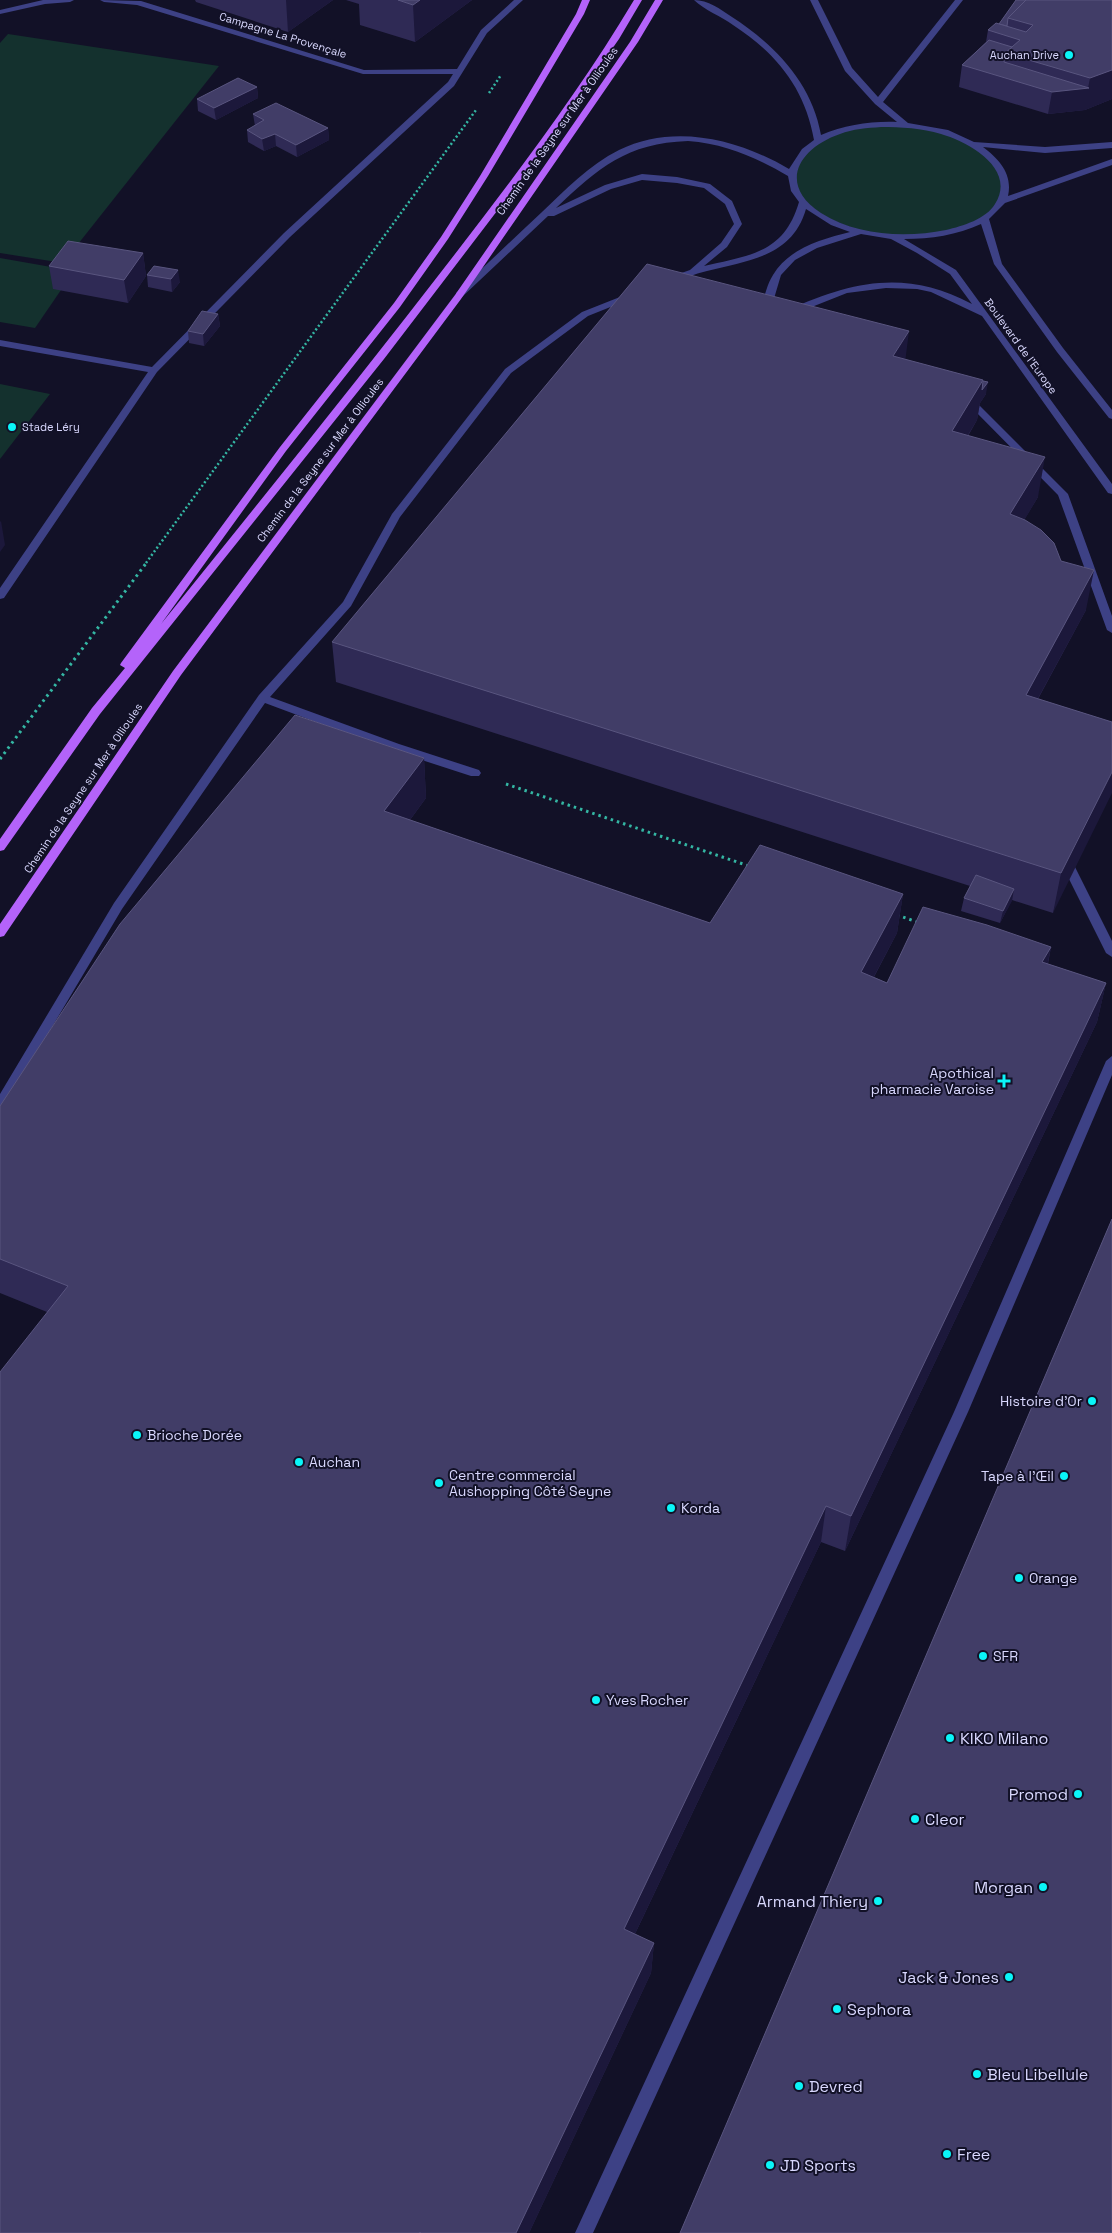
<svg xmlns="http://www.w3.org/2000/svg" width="1112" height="2233" font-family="'Space Grotesk',sans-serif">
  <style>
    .green { fill: #14312e }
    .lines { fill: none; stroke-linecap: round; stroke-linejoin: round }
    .path-far1 { stroke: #34b6a3; stroke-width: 2.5; stroke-dasharray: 2 2.5; stroke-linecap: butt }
    .path { stroke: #34b6a3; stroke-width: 3; stroke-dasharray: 2.5 4; stroke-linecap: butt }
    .minor { fill: #3d4185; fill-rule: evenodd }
    .major { fill: #b463fa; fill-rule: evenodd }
    .wall { fill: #2f2a55 }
    .shaded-wall { fill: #1c183b }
    .building { fill: #413d67; stroke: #59557f }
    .poi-dot { fill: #0af5f8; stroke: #121127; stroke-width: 2 }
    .labels { text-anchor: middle; stroke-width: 4; stroke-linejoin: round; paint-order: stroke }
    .far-street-label { font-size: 11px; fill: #d9d8fe; stroke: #121127 }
    .far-poi-label { font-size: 11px; fill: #d9d8fe; stroke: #121127; text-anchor: end }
    .poi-label { font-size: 14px; fill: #d9d8fe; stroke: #121127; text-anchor: start }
    .near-poi-label { font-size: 16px; fill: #d9d8fe; stroke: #121127; text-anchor: start }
  </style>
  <rect width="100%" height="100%" fill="#121127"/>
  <!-- green -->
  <g class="green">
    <polygon points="8,34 219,66 63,263 0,253 0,43"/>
    <polygon points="905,125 953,135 991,157 1005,186 995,210 966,228 917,237 862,232 818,214 795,189 794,163 818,140 857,127"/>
    <polygon points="0,258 74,271 35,328 0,322"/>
    <polygon points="0,384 50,394 0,459"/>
  </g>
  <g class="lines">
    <!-- path-far1 -->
    <g class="path-far1">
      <polyline points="489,93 501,75"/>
      <polyline points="146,563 476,110"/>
    </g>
    <!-- path -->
    <g class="path">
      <polyline points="0,759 147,562"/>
      <polyline points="506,784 749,866"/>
      <polyline points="897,915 920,923"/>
    </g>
    <!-- minor -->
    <g class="minor">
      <polygon points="43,0 74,0 70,2 45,4 0,14 0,10"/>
      <polygon points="100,0 141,1 364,70 457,69 481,30 514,0 523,0 487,33 454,86 290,237 157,372 4,598 0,599 0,588 148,372 0,346 0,340 152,367 284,233 448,82 453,74 363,74 137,5 104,2"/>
      <path d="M694 0C708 0 720 9 732 17 775 45 812 83 821 135 845 125 871 121 897 122L875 104 845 71 810 0H818L852 68 878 97 955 0H963L883 102 908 123 948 130 974 142 1045 147 1112 142V148L1045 153 983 147C999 159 1013 174 1008 196L1112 159V165L1005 203 989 219 1002 264 1063 348 1112 410V419L1109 418 1057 352 994 264 981 224C957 235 931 239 904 239L956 270 1112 484V494L1108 493 982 316 931 292 917 289 886 288 847 293 794 314H788V310C853 281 906 269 972 304L950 274 917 253 891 239 861 234 817 248 795 260 781 275 770 312 765 315 762 314 760 312C764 300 766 286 773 275 789 248 822 239 850 232L831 225 806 209C792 257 749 260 707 271 694 274 683 279 670 283L667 282V278L690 270 721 243 734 224 725 204 704 188 677 183 642 180 611 189 554 216H548L462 297H456V293C485 266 513 239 542 212 565 190 589 165 619 150 674 123 738 139 789 169L802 149 814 140C805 88 776 53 733 25 721 16 704 10 694 0ZM881 127C901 127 922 128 941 134 969 142 1017 169 995 204 986 219 963 226 946 230 906 238 857 236 821 213 777 184 799 148 840 134 853 129 867 128 881 127ZM688 141C726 144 755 157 788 176L791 191 799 202C784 253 751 255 704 266L727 247 742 224 732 201 710 184 677 177 642 174 605 185 556 208C598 168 627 143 688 141Z"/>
      <polygon points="630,293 633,294 633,298 588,316 511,373 400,517 351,606 270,697 399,744 479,770 481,773 479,776 471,776 391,750 265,703 122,909 4,1108 0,1110 0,1094 114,903 259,695 343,602 392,514 505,369 582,312"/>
      <polygon points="977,405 980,406 1068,494 1112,616 1112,633 1107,630 1058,495 974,410 974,406"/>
      <polygon points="1065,855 1071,859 1112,941 1112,957 1106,953 1059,859"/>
      <polygon points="1112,1056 1112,1075 968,1412 593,2233 575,2233 954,1412 1106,1061"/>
    </g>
    <!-- major -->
    <g class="major">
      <path d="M582 0H590L584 14 488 176 448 239 400 307 286 451 161 624C260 501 359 379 455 254 518 172 581 89 634 0H642L619 39 520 181 384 359 100 714 4 850 0 851V839L92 708 125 668 120 665 121 663 280 447 394 303 441 237 480 176 576 14Z"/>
      <polygon points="655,0 663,0 638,42 461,299 181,675 4,936 0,937 0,924 173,671 455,295 630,42"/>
    </g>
  </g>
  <!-- wall -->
  <g class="wall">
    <polygon points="195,0 333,0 288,32 196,2"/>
    <polygon points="346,0 472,0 415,42 360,25 359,4"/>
    <polygon points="1016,0 1112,0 1112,99 1085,110 1048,114 959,87 962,65 986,42 988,30 999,24"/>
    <polygon points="257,87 258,98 216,120 198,111 197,99"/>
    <polygon points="253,114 328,128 329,140 297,157 276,146 264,151 248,142 247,130 255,126"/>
    <polygon points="143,253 146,276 128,303 53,289 49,266"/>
    <polygon points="154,266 180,282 172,292 148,287 147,275"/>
    <polygon points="218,314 220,326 204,346 189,343 188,331"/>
    <polygon points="905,359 986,394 980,403 977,420 968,436 1038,497 1024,520 1061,561 1086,610 1038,699 1112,722 1053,913 1012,900 1000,923 961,911 964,898 970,886 336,682 332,642"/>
    <polygon points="424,758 426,798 410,820 710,923 903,894 897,933 874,977 887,983 1051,947 1048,964 1106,983 1097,1022 845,1551 821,1542 635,1934 654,1943 651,1973 529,2233 0,2233 47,1312 0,1293 0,1106"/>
  </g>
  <!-- shaded-wall -->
  <g class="shaded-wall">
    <polygon points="286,0 333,0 288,32"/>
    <polygon points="420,0 472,0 415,42 413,5"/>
    <polygon points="1112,70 1112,99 1085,110 1048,114 1052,92 1088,88 1090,78"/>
    <polygon points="257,87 258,98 216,120 214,108"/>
    <polygon points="328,128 329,140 297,157 296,145"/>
    <polygon points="275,134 276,146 264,151 262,139"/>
    <polygon points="143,253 146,276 128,303 124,280"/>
    <polygon points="178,270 180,282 172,292 171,279"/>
    <polygon points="218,314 220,326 204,346 203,334"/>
    <polygon points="909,331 904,371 893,356"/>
    <polygon points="983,380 988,382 986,394 980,403 977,420 946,471 952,431"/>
    <polygon points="1045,457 1038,497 1004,554 1010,514"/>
    <polygon points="1,521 5,545 0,552 0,522"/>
    <polygon points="1094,570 1086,610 1018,735 1026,695"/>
    <polygon points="424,758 426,798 387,851 384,811"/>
    <polygon points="1112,772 1112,793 1053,913 1061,873"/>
    <polygon points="1014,889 1012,901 1000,923 1003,911"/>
    <polygon points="903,894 897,933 855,1012 861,972"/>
    <polygon points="1051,947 1043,986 1042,962"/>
    <polygon points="1106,983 1097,1022 845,1551 851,1516"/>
    <polygon points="826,1506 821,1542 623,1959 624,1929"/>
    <polygon points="654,1943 651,1973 529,2233 516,2233"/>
  </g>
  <!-- building -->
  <g class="building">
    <polygon points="398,0 420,0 413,5"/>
    <polygon points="1016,0 1026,0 1008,18 1007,26 999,24"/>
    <polygon points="1026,0 1112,0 1112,70 1090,78 1005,53 1020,40 988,30 996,23 1026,32 1033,25 1008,18"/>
    <polygon points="989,40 1012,47 1005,53 1004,62 1089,88 1052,92 962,65"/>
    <polygon points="238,78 257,87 214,108 197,99"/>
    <polygon points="276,103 328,128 296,145 275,134 262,139 247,130 264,120 253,114"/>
    <polygon points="68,241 143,253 124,280 49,266"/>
    <polygon points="647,264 909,331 893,356 983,380 952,431 1045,457 1010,514 1025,520 1041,530 1054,543 1061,561 1094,570 1026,695 1112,722 1112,772 1061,873 332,642"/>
    <polygon points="154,266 178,270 171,279 147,275"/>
    <polygon points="202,311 218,314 203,334 188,331"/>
    <polygon points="983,381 988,382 982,390"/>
    <polygon points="295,715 424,758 384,811 710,923 760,845 903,894 861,972 887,983 923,907 987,925 1051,947 1042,962 1106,983 851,1516 826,1506 624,1929 654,1943 516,2233 421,2233 420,2232 419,2233 0,2233 0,1372 68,1286 0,1259 0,1106 120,924"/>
    <polygon points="976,875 1014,889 1003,911 964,898"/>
    <polygon points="1112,1219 1112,2233 680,2233"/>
  </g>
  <!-- markers -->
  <g class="poi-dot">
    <circle cx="1069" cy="55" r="5"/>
    <circle cx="12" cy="427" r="5"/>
    <path d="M1001.5 1073.5h5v5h5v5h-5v5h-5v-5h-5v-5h5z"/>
    <circle cx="1092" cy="1401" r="5"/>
    <circle cx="137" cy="1435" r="5"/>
    <circle cx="299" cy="1462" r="5"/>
    <circle cx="1064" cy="1476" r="5"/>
    <circle cx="439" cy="1483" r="5"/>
    <circle cx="671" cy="1508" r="5"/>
    <circle cx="1019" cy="1578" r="5"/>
    <circle cx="983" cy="1656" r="5"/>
    <circle cx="596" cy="1700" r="5"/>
    <circle cx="950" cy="1738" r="5"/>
    <circle cx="1078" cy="1794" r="5"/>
    <circle cx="915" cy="1819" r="5"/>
    <circle cx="1043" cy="1887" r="5"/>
    <circle cx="878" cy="1901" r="5"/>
    <circle cx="1009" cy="1977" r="5"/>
    <circle cx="837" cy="2009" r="5"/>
    <circle cx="977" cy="2074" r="5"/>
    <circle cx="799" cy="2086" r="5"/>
    <circle cx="947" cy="2154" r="5"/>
    <circle cx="770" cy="2165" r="5"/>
  </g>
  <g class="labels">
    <!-- far-street labels -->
    <g class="far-street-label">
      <text transform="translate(283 35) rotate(17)" y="4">Campagne La Provençale</text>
      <text transform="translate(557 131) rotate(-55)" y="4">Chemin de la Seyne sur Mer à Ollioules</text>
      <text transform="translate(1021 346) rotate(54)" y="4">Boulevard de l'Europe</text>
      <text transform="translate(320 460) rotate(-53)" y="4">Chemin de la Seyne sur Mer à Ollioules</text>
      <text transform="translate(83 788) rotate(-56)" y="4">Chemin de la Seyne sur Mer à Ollioules</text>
    </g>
    <!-- far-poi labels -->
    <g class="far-poi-label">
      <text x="1059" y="59">Auchan Drive</text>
      <text x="22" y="431" text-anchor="start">Stade Léry</text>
    </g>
    <!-- poi labels -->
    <g class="poi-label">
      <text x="994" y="1078" text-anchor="end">Apothical<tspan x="994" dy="16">pharmacie Varoise</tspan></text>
      <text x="1082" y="1406" text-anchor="end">Histoire d'Or</text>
      <text x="147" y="1440">Brioche Dorée</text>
      <text x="309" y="1467">Auchan</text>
      <text x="449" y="1480">Centre commercial<tspan x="449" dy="16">Aushopping Côté Seyne</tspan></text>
      <text x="1054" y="1481" text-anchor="end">Tape à l'Œil</text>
      <text x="681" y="1513">Korda</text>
      <text x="1029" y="1583">Orange</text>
      <text x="993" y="1661">SFR</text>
      <text x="606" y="1705">Yves Rocher</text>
    </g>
    <!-- near-poi labels -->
    <g class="near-poi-label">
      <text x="960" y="1744">KIKO Milano</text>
      <text x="1068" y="1800" text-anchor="end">Promod</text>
      <text x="925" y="1825">Cleor</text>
      <text x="1033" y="1893" text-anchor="end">Morgan</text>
      <text x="868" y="1907" text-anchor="end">Armand Thiery</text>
      <text x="999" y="1983" text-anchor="end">Jack &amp; Jones</text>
      <text x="847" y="2015">Sephora</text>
      <text x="987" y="2080">Bleu Libellule</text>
      <text x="809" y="2092">Devred</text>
      <text x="957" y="2160">Free</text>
      <text x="780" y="2171">JD Sports</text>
    </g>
  </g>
</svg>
